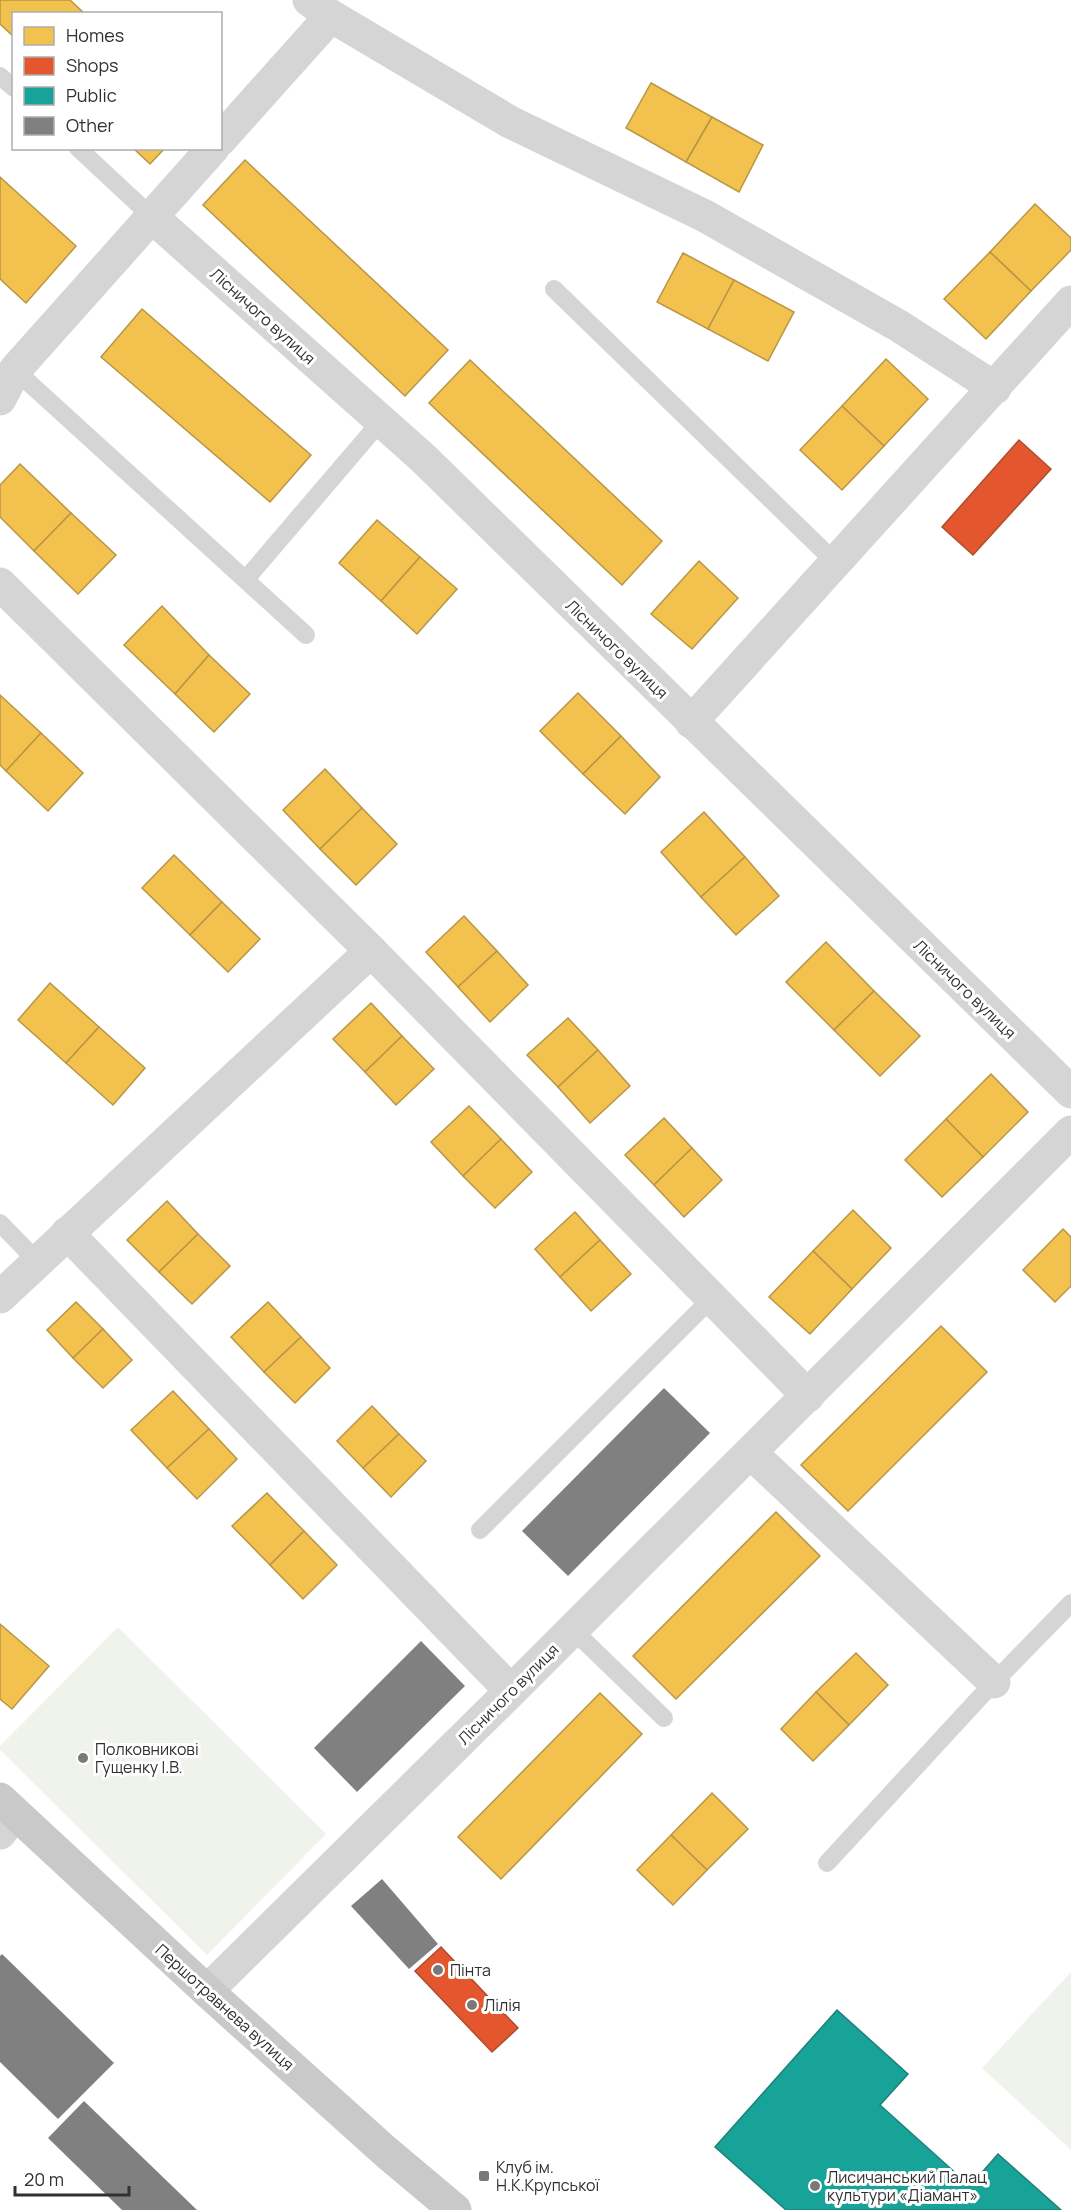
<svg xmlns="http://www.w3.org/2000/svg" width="1071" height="2210" font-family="Manrope,sans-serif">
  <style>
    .green { fill: #f0f3ec }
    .homes { fill: #f2c14e; stroke: #b89645; stroke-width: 1.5 }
    .shops { fill: #e4572e; stroke: #ae4c2f; stroke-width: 1.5 }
    .public { fill: #17a398; stroke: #1f8179; stroke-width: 1.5 }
    .building { fill: #808080 }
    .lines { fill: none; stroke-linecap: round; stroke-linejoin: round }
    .service { stroke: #d5d5d5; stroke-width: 18 }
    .minor { stroke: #d5d5d5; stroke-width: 33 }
    .primary { stroke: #c9c9c9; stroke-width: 33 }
    .poi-dot { fill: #797979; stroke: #fff; stroke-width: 2 }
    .labels { text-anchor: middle; stroke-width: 6; stroke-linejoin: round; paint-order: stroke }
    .street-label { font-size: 16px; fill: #313131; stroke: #fff }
    .poi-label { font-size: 16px; fill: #313131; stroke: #fff; text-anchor: start }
  </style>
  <rect width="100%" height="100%" fill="#fff"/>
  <!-- green -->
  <g class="green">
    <polygon points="118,1627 326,1834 207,1955 0,1750 0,1746"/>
    <polygon points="1071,1972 1071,2150 982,2068"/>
  </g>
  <!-- homes -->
  <g class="homes">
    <polygon points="0,0 70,0 85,14 14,14 14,37 0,24"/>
    <polygon points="651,83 712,117 686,162 626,128"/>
    <polygon points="712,117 763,145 739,192 686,162"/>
    <polygon points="133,148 165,148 150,164"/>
    <polygon points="245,160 448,350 405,396 203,205"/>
    <polygon points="0,177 76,246 26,303 0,279"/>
    <polygon points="1035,204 1071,238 1071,250 1031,291 990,252"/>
    <polygon points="990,252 1031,291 986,339 944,299"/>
    <polygon points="683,253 734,280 708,329 657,302"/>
    <polygon points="734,280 794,312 768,361 708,329"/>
    <polygon points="142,309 311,455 270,502 101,357"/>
    <polygon points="886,359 928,399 884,446 842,406"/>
    <polygon points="470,360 662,541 622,585 429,403"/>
    <polygon points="842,406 884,446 842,490 800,450"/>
    <polygon points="20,464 71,513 34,551 0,517 0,485"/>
    <polygon points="71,513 116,555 78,594 34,551"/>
    <polygon points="377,520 420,557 381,601 339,563"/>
    <polygon points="420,557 457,589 417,634 381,601"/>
    <polygon points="699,561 738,598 692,649 651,614"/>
    <polygon points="162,606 209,655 175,694 124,645"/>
    <polygon points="209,655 250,694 214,732 175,694"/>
    <polygon points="578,693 621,736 583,774 540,731"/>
    <polygon points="0,695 41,733 6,771 0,765"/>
    <polygon points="41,733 83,773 48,811 6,771"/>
    <polygon points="621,736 660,777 625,814 583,774"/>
    <polygon points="325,769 362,808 320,849 283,810"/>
    <polygon points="362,808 397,844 356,885 320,849"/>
    <polygon points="704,812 745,857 701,897 661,852"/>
    <polygon points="174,855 222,902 190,935 142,888"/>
    <polygon points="745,857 779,896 736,935 701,897"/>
    <polygon points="222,902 260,939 228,972 190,935"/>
    <polygon points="464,916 497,951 458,987 426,952"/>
    <polygon points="826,942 874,991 834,1030 786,982"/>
    <polygon points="497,951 528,985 490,1022 458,987"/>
    <polygon points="50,983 99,1027 66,1063 18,1020"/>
    <polygon points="874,991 920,1036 880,1076 834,1030"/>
    <polygon points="371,1003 402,1036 365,1072 333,1039"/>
    <polygon points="568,1018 598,1050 558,1087 527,1055"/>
    <polygon points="99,1027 145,1068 113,1105 66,1063"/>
    <polygon points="402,1036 434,1069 396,1105 365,1072"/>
    <polygon points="598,1050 630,1086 590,1123 558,1087"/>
    <polygon points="991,1074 1028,1112 983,1157 946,1119"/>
    <polygon points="469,1106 501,1139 463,1176 431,1142"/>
    <polygon points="664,1118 692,1148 654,1185 625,1155"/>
    <polygon points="946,1119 983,1157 942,1197 905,1160"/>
    <polygon points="501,1139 532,1172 495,1208 463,1176"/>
    <polygon points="692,1148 722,1180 684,1217 654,1185"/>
    <polygon points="167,1201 198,1234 159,1272 127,1240"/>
    <polygon points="853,1210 891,1248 852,1289 813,1251"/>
    <polygon points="575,1212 600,1240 560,1277 535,1249"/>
    <polygon points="1063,1229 1071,1237 1071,1286 1055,1302 1023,1270"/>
    <polygon points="198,1234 230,1266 192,1304 159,1272"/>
    <polygon points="600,1240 631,1274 591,1311 560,1277"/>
    <polygon points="813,1251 852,1289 810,1334 769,1297"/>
    <polygon points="76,1302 103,1329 73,1358 47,1330"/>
    <polygon points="268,1302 301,1337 264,1372 231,1337"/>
    <polygon points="941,1326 987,1372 848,1511 801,1465"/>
    <polygon points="103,1329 132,1360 103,1388 73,1358"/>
    <polygon points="301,1337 330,1368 295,1403 264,1372"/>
    <polygon points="173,1391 209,1429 167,1468 131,1430"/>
    <polygon points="372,1406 399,1434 363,1468 337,1441"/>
    <polygon points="209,1429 237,1459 197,1499 167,1468"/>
    <polygon points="399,1434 426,1461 391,1497 363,1468"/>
    <polygon points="267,1493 304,1531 270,1565 232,1526"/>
    <polygon points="776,1512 820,1556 676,1699 633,1656"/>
    <polygon points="304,1531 337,1565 303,1599 270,1565"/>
    <polygon points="0,1624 49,1666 12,1709 0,1699"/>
    <polygon points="856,1653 888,1685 849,1725 816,1692"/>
    <polygon points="816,1692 849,1725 813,1761 781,1729"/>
    <polygon points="600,1693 642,1734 501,1879 458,1837"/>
    <polygon points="712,1793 748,1829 707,1870 671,1835"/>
    <polygon points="671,1835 707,1870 673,1905 637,1870"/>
  </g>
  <!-- shops -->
  <g class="shops">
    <polygon points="1019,440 1051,469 973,555 942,527"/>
    <polygon points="441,1947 518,2028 492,2052 415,1971"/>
  </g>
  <!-- public -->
  <polygon class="public" points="837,2010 908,2074 880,2105 970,2186 998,2154 1061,2210 786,2210 715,2147"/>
  <!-- building -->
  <g class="building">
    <polygon points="664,1388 710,1433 568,1576 522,1531"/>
    <polygon points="421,1641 465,1686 357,1792 314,1748"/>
    <polygon points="382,1879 438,1944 409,1969 351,1906"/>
    <polygon points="2,1954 114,2063 58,2119 0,2062 0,1956"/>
    <polygon points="84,2101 197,2210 122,2210 48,2138"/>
  </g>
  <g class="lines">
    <!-- service -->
    <g class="service">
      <polyline points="0,76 14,88"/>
      <polyline points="78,148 152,217"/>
      <polyline points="554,289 836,563"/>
      <polyline points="15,370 306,635"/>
      <polyline points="246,579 381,421"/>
      <polyline points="0,1223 37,1261"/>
      <polyline points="480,1530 712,1298"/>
      <polyline points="573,1630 664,1718"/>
      <polyline points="827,1863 994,1682 1071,1603"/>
    </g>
    <!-- minor -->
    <g class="minor">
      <polyline points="309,0 331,16 510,122 705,216 899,326 995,388"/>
      <polyline points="220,140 331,16"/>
      <polyline points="152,217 423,458 1071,1092"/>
      <polyline points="0,399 15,370 213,148"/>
      <polyline points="0,584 371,951 808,1396"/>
      <polyline points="691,722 1071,302"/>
      <polyline points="67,1233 511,1691"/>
      <polyline points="0,1297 371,951"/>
      <polyline points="751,1453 994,1682"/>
      <polyline points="0,1833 15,1814"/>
      <polyline points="207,1991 511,1691 1071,1132"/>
    </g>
    <!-- primary -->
    <polyline class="primary" points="0,1799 207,1991 386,2152 455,2210"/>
  </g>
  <!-- markers -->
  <g class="poi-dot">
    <circle cx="83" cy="1758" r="6"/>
    <circle cx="438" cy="1970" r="6"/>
    <circle cx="472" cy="2005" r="6"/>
    <rect x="478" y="2170" width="12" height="12" rx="3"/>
    <circle cx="815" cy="2186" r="6"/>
  </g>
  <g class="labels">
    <!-- street labels -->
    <g class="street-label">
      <text transform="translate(263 316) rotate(42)" y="6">Лісничого вулиця</text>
      <text transform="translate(617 649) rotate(44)" y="6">Лісничого вулиця</text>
      <text transform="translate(965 989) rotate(44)" y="6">Лісничого вулиця</text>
      <text transform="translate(508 1694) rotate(-45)" y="6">Лісничого вулиця</text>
      <text transform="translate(225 2007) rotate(42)" y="6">Першотравнева вулиця</text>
    </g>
    <!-- poi labels -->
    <g class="poi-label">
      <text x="95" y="1755">Полковникові<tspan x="95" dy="18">Гущенку І.В.</tspan></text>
      <text x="450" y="1976">Пінта</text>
      <text x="484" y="2011">Лілія</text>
      <text x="496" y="2173">Клуб ім.<tspan x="496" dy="18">Н.К.Крупської</tspan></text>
      <text x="827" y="2183">Лисичанський Палац<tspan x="827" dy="18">культури «Діамант»</tspan></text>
    </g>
  </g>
  <!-- legend -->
  <rect x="12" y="12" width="210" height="138" fill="#ffffff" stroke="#adadad" stroke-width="1.5"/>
  <rect x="24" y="27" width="30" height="18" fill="#f2c14e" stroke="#adadad" stroke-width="1.5"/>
  <text x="66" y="42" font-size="18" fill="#313131">Homes</text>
  <rect x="24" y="57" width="30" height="18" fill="#e4572e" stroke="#adadad" stroke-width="1.5"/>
  <text x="66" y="72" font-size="18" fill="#313131">Shops</text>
  <rect x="24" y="87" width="30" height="18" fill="#17a398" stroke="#adadad" stroke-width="1.5"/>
  <text x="66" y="102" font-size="18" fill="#313131">Public</text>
  <rect x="24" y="117" width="30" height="18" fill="#808080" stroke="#adadad" stroke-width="1.5"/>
  <text x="66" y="132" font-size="18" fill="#313131">Other</text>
  <!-- scale -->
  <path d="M15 2186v9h114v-9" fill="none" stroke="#313131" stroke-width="3"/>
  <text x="24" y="2186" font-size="18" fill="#313131" stroke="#ffffff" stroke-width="4.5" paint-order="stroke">20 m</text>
</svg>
